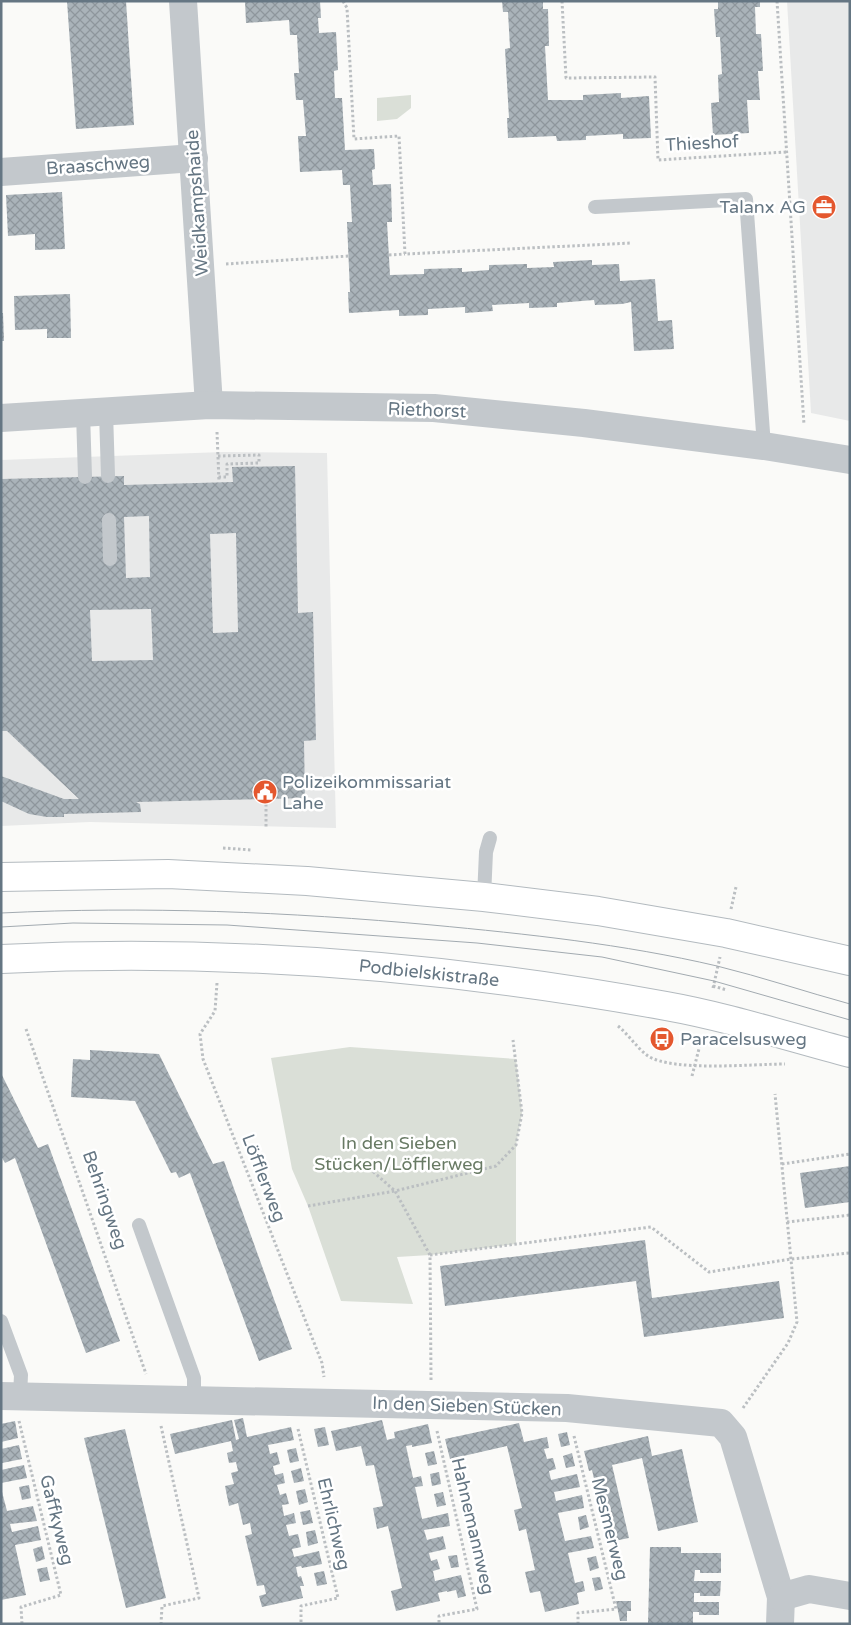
<svg xmlns="http://www.w3.org/2000/svg" width="851" height="1625" font-family="'Varela Round',sans-serif">
  <style>
    .built { fill: #e8e9e9 }
    .green { fill: #dadfd7 }
    .building { fill: url(#building-cross-hatch); fill-rule: evenodd }
    .lines { fill: none; stroke-linecap: round; stroke-linejoin: round }
    .secondary-casing { stroke: #b3babf; stroke-width: 30 }
    .path { stroke: #bbbfc2; stroke-width: 3; stroke-dasharray: 2.5 2.5; stroke-linecap: butt }
    .lane { stroke: #c3c8cc; stroke-width: 14 }
    .street { stroke: #c3c8cc; stroke-width: 28 }
    .secondary { stroke: #fff; stroke-width: 28 }
    .tram { stroke: #a2aab0; stroke-width: 1 }
    .labels { text-anchor: middle; stroke-width: 5; stroke-linejoin: round; paint-order: stroke }
    .street-label { font-size: 18px; fill: #657683; stroke: #fff }
    .poi-label { font-size: 18px; fill: #657683; stroke: #fff; text-anchor: start }
    .park-label { font-size: 18px; fill: #687a64; stroke: #fff }
  </style>
  <defs>
    <pattern id="building-cross-hatch" width="8" height="8" patternUnits="userSpaceOnUse" patternTransform="scale(1.25)"><rect width="8" height="8" fill="#aab3b9"/><path d="M0 0l8 8M0 8l8-8" fill="none" stroke="#8e969c"/></pattern>
  </defs>
  <rect width="100%" height="100%" fill="#fafaf8"/>
  <!-- built -->
  <g class="built">
    <polygon points="787,1 850,1 850,421 811,413"/>
    <polygon points="223,452 327,453 336,828 90,822 1,826 1,460"/>
  </g>
  <!-- green -->
  <g class="green">
    <polygon points="411,95 411,108 397,119 377,121 377,98"/>
    <polygon points="350,1047 516,1059 522,1113 516,1145 516,1244 430,1255 397,1257 413,1304 341,1301 308,1206 292,1169 271,1058"/>
  </g>
  <!-- building -->
  <g class="building">
    <polygon points="67,1 126,1 134,125 76,129"/>
    <polygon points="245,1 320,1 321,18 318,18 319,33 336,32 338,70 334,71 335,98 342,98 345,150 374,149 375,169 372,170 373,185 391,184 392,222 387,222 390,275 424,274 424,269 462,268 462,272 489,270 489,265 527,264 527,268 554,267 553,262 592,260 592,265 619,264 620,281 655,279 658,321 672,320 674,349 634,351 631,302 622,304 595,305 594,300 557,303 557,307 529,308 529,303 492,305 493,311 465,313 465,307 428,309 428,315 399,316 399,310 349,313 348,292 350,292 347,222 352,222 350,185 343,185 342,170 300,172 298,136 306,136 303,100 296,100 294,73 299,73 297,35 290,35 289,20 246,23"/>
    <polygon points="502,1 543,1 543,9 548,9 549,46 545,46 548,100 583,100 583,95 621,93 621,98 649,96 651,138 623,139 623,134 586,136 586,140 557,141 556,136 508,138 507,118 509,118 505,49 510,48 508,12 503,12"/>
    <polygon points="718,1 760,1 760,7 755,7 756,34 761,34 763,71 758,71 760,100 747,100 749,133 713,135 711,103 719,102 718,75 722,74 720,37 716,37 714,9 718,9"/>
    <polygon points="62,192 65,249 35,250 35,234 8,236 6,195"/>
    <polygon points="70,294 71,338 47,338 47,329 15,330 14,296"/>
    <polygon points="1,313 3,313 4,341 1,341"/>
    <path d="M295 466 298 613 313 612 316 740 304 741 305 798 136 802 140 804 141 812 64 814V817H47L29 814 1 801V776L64 799H79L7 731H1V479L124 476V485L233 482 232 467ZM149 516 150 577 126 578 124 517ZM236 533 238 632 213 633 210 534ZM151 609 153 660 92 661 90 610Z"/>
    <polygon points="90,1050 159,1054 213,1164 224,1161 292,1349 259,1361 190,1173 179,1178 176,1172 171,1173 135,1101 71,1097 73,1059 90,1060"/>
    <polygon points="1,1073 38,1148 48,1144 120,1341 86,1353 15,1158 5,1163 1,1156"/>
    <polygon points="850,1166 850,1202 805,1208 800,1173"/>
    <polygon points="645,1240 652,1298 779,1281 784,1318 644,1337 636,1281 445,1306 440,1266"/>
    <polygon points="243,1418 247,1437 291,1427 294,1440 268,1445 270,1454 277,1452 280,1464 273,1466 275,1475 283,1473 285,1483 277,1485 280,1495 286,1493 289,1504 282,1505 284,1516 294,1513 296,1523 286,1525 289,1536 298,1534 301,1547 292,1549 294,1557 319,1551 322,1564 302,1568 301,1566 296,1567 298,1577 301,1576 304,1586 300,1586 303,1598 262,1607 259,1596 266,1594 264,1585 257,1586 245,1536 252,1534 250,1523 243,1525 238,1503 229,1506 225,1486 234,1484 231,1473 238,1471 236,1462 229,1463 227,1453 233,1451 231,1441 175,1454 170,1434 232,1420 236,1440 239,1439 234,1420"/>
    <polygon points="382,1420 387,1440 395,1438 394,1432 428,1424 432,1443 412,1447 412,1445 406,1446 413,1478 421,1476 423,1486 415,1487 422,1519 448,1513 450,1526 424,1530 427,1540 443,1536 446,1549 429,1553 431,1561 437,1559 440,1569 433,1571 435,1581 461,1575 466,1596 458,1598 456,1590 447,1592 447,1591 438,1593 440,1601 396,1611 391,1591 402,1588 388,1526 377,1529 373,1508 383,1506 374,1465 366,1466 361,1446 336,1451 331,1431"/>
    <polygon points="15,1421 18,1438 1,1442 1,1424"/>
    <polygon points="519,1423 524,1442 547,1437 549,1448 544,1449 547,1459 553,1458 556,1469 549,1471 551,1480 577,1474 580,1487 554,1492 556,1501 582,1495 584,1508 558,1513 565,1541 591,1536 594,1548 568,1553 575,1583 583,1581 585,1591 577,1593 579,1604 545,1612 540,1591 530,1593 525,1572 535,1570 526,1529 519,1531 514,1510 522,1508 507,1446 450,1459 445,1439"/>
    <polygon points="325,1427 329,1445 318,1447 314,1429"/>
    <polygon points="125,1429 166,1598 126,1608 84,1438"/>
    <polygon points="567,1432 570,1445 561,1447 558,1434"/>
    <polygon points="648,1436 652,1456 682,1449 698,1522 658,1531 642,1458 621,1463 612,1465 629,1538 609,1542 592,1470 589,1471 584,1451"/>
    <polygon points="19,1445 22,1459 2,1463 1,1449"/>
    <polygon points="296,1448 299,1461 290,1463 287,1450"/>
    <polygon points="434,1451 437,1464 428,1466 425,1453"/>
    <polygon points="572,1453 575,1466 566,1468 563,1456"/>
    <polygon points="24,1465 27,1478 1,1483 1,1470"/>
    <polygon points="301,1468 304,1481 294,1483 291,1471"/>
    <polygon points="439,1472 441,1484 432,1486 430,1474"/>
    <polygon points="29,1485 31,1498 22,1500 19,1487"/>
    <polygon points="1,1488 7,1511 33,1506 37,1521 10,1524 12,1532 38,1526 41,1540 15,1545 26,1595 1,1600"/>
    <polygon points="305,1489 308,1502 299,1505 296,1491"/>
    <polygon points="443,1492 446,1505 437,1507 434,1494"/>
    <polygon points="310,1510 313,1523 303,1525 300,1512"/>
    <polygon points="586,1515 589,1527 580,1530 578,1517"/>
    <polygon points="315,1530 318,1543 308,1546 306,1532"/>
    <polygon points="42,1546 45,1559 36,1562 33,1549"/>
    <polygon points="650,1547 681,1547 681,1553 721,1553 721,1573 700,1573 700,1570 695,1570 694,1581 721,1581 720,1596 700,1596 700,1593 694,1593 694,1602 719,1602 719,1615 699,1615 699,1612 693,1612 693,1624 648,1624"/>
    <polygon points="457,1555 459,1567 451,1568 448,1556"/>
    <polygon points="596,1556 599,1568 590,1571 587,1558"/>
    <polygon points="47,1567 50,1580 40,1582 37,1569"/>
    <polygon points="324,1571 327,1584 317,1586 314,1573"/>
    <polygon points="600,1577 603,1589 595,1591 592,1578"/>
    <polygon points="616,1601 631,1601 631,1611 627,1611 627,1621 620,1621"/>
  </g>
  <g class="lines">
    <defs>
      <g id="secondary">
        <polyline points="1,877 168,874 307,881 484,897 598,911 726,933 850,961"/>
        <path d="M1 959C224 948 447 966 666 1006 728 1017 789 1037 850 1053"/>
      </g>
    </defs>
    <!-- secondary casing -->
    <use href="#secondary" class="secondary-casing"/>
    <!-- path -->
    <g class="path">
      <polyline points="343,1 347,8 354,139 399,136 405,254 632,243"/>
      <polyline points="562,1 566,78 655,77 658,160 786,152"/>
      <polyline points="777,1 804,425"/>
      <polyline points="389,255 405,254"/>
      <polyline points="226,264 349,256"/>
      <polyline points="217,432 219,482"/>
      <polyline points="218,456 259,455 259,463 227,464 227,477 218,477"/>
      <polyline points="266,799 266,829"/>
      <polyline points="223,848 252,850"/>
      <polyline points="731,909 736,887"/>
      <polyline points="217,983 215,1011 200,1034 203,1059 322,1363 324,1377"/>
      <polyline points="713,986 727,990"/>
      <polyline points="713,988 720,957"/>
      <path d="M618 1026C629 1035 637 1048 648 1056 673 1072 753 1064 785 1064"/>
      <polyline points="26,1029 146,1374"/>
      <polyline points="692,1076 701,1041"/>
      <polyline points="782,1164 850,1154"/>
      <polyline points="308,1206 395,1191 360,1160"/>
      <polyline points="787,1222 850,1215"/>
      <polyline points="430,1255 395,1191 496,1166 516,1145 522,1113 513,1040"/>
      <polyline points="431,1380 430,1255 651,1227 709,1272 791,1259 850,1253"/>
      <polyline points="743,1408 788,1343 797,1322 775,1094"/>
      <polyline points="19,1421 61,1595 21,1607 22,1624"/>
      <polyline points="161,1426 199,1598 162,1606 161,1624"/>
      <polyline points="298,1429 338,1598 301,1606 301,1624"/>
      <polyline points="437,1431 477,1609 439,1616 439,1624"/>
      <polyline points="574,1436 616,1609 578,1613 578,1624"/>
    </g>
    <!-- lane -->
    <g class="lane">
      <polyline points="595,207 746,199 764,446"/>
      <polyline points="106,412 108,476"/>
      <polyline points="83,413 85,477"/>
      <polyline points="109,520 110,559"/>
      <polyline points="484,897 486,852 490,838"/>
      <polyline points="139,1225 194,1378 194,1399"/>
      <polyline points="1,1321 21,1375 20,1396"/>
    </g>
    <!-- street -->
    <g class="street">
      <polyline points="183,1 209,405"/>
      <polyline points="1,172 194,158"/>
      <polyline points="1,418 209,405 434,408 584,423 764,446 850,460"/>
      <polyline points="1,1396 567,1408 721,1423 733,1437 781,1597 780,1624"/>
      <polyline points="781,1597 809,1589 850,1596"/>
    </g>
    <!-- secondary -->
    <use href="#secondary" class="secondary"/>
    <!-- tram -->
    <g class="tram">
      <path d="M1 913C145 906 289 912 432 925 527 934 623 944 717 966 762 977 806 992 850 1004"/>
      <polyline points="1,927 73,923 227,925 477,943 602,957 714,981 850,1020"/>
    </g>
  </g>
  <!-- icons -->
  <defs>
    <symbol id="office-disc" viewBox="-11 -11 22 22"><circle r="9.5" fill="#e4572e" stroke="#fff"/><path d="M-6-3h4V-5.5h4V-3h4V5H-6ZM-1-4.5V-3h2v-1.5ZM-6 0V1H6V0Z" fill="#fff"/></symbol>
    <symbol id="civic-disc" viewBox="-11 -11 22 22"><circle r="9.5" fill="#e4572e" stroke="#fff"/><path d="M-.6-6.5H3V-4.5H.6V-3L4-1V1h2V6H-6V1h2V-1L-.6-3ZM-1.2 2.5V6h2.4V2.5Z" fill="#fff"/></symbol>
    <symbol id="bus-disc" viewBox="-11 -11 22 22"><circle r="9.5" fill="#e4572e" stroke="#fff"/><path d="M-5-6H5V4H4V6H2V4H-2V6H-4V4H-5ZM-3.5-4V0h7V-4ZM-3.5 1.2v1.5H-2V1.2ZM2 1.2v1.5H3.5V1.2Z" fill="#fff"/></symbol>
  </defs>
  <g fill-rule="evenodd">
    <use href="#office-disc" x="810" y="193" width="28" height="28"/>
    <use href="#civic-disc" x="251" y="778" width="28" height="28"/>
    <use href="#bus-disc" x="648" y="1025" width="28" height="28"/>
  </g>
  <g class="labels">
    <!-- street labels -->
    <g class="street-label">
      <text transform="translate(702 143) rotate(-3)" y="6">Thieshof</text>
      <text transform="translate(98 165) rotate(-4)" y="6">Braaschweg</text>
      <text transform="translate(197 203) rotate(-94)" y="6">Weidkampshaide</text>
      <text transform="translate(427 410) rotate(2)" y="6">Riethorst</text>
      <text transform="translate(429 973) rotate(6)" y="6">Podbielskistraße</text>
      <text transform="translate(264 1178) rotate(69)" y="6">Löfflerweg</text>
      <text transform="translate(105 1200) rotate(71)" y="6">Behringweg</text>
      <text transform="translate(467 1406) rotate(2)" y="6">In den Sieben Stücken</text>
      <text transform="translate(57 1520) rotate(76)" y="6">Gaffkyweg</text>
      <text transform="translate(334 1524) rotate(77)" y="6">Ehrlichweg</text>
      <text transform="translate(473 1526) rotate(77)" y="6">Hahnemannweg</text>
      <text transform="translate(610 1529) rotate(76)" y="6">Mesmerweg</text>
    </g>
    <!-- poi labels -->
    <g class="poi-label">
      <text x="806" y="213" text-anchor="end">Talanx AG</text>
      <text x="282" y="788">Polizeikommissariat<tspan x="282" dy="21">Lahe</tspan></text>
      <text x="680" y="1045">Paracelsusweg</text>
    </g>
    <!-- park labels -->
    <g class="park-label">
      <text x="399" y="1149">In den Sieben<tspan x="399" dy="21">Stücken/Löfflerweg</tspan></text>
    </g>
  </g>
  <!-- border -->
  <rect width="851" height="1625" fill="none" stroke="#657683" stroke-width="5"/>
</svg>
